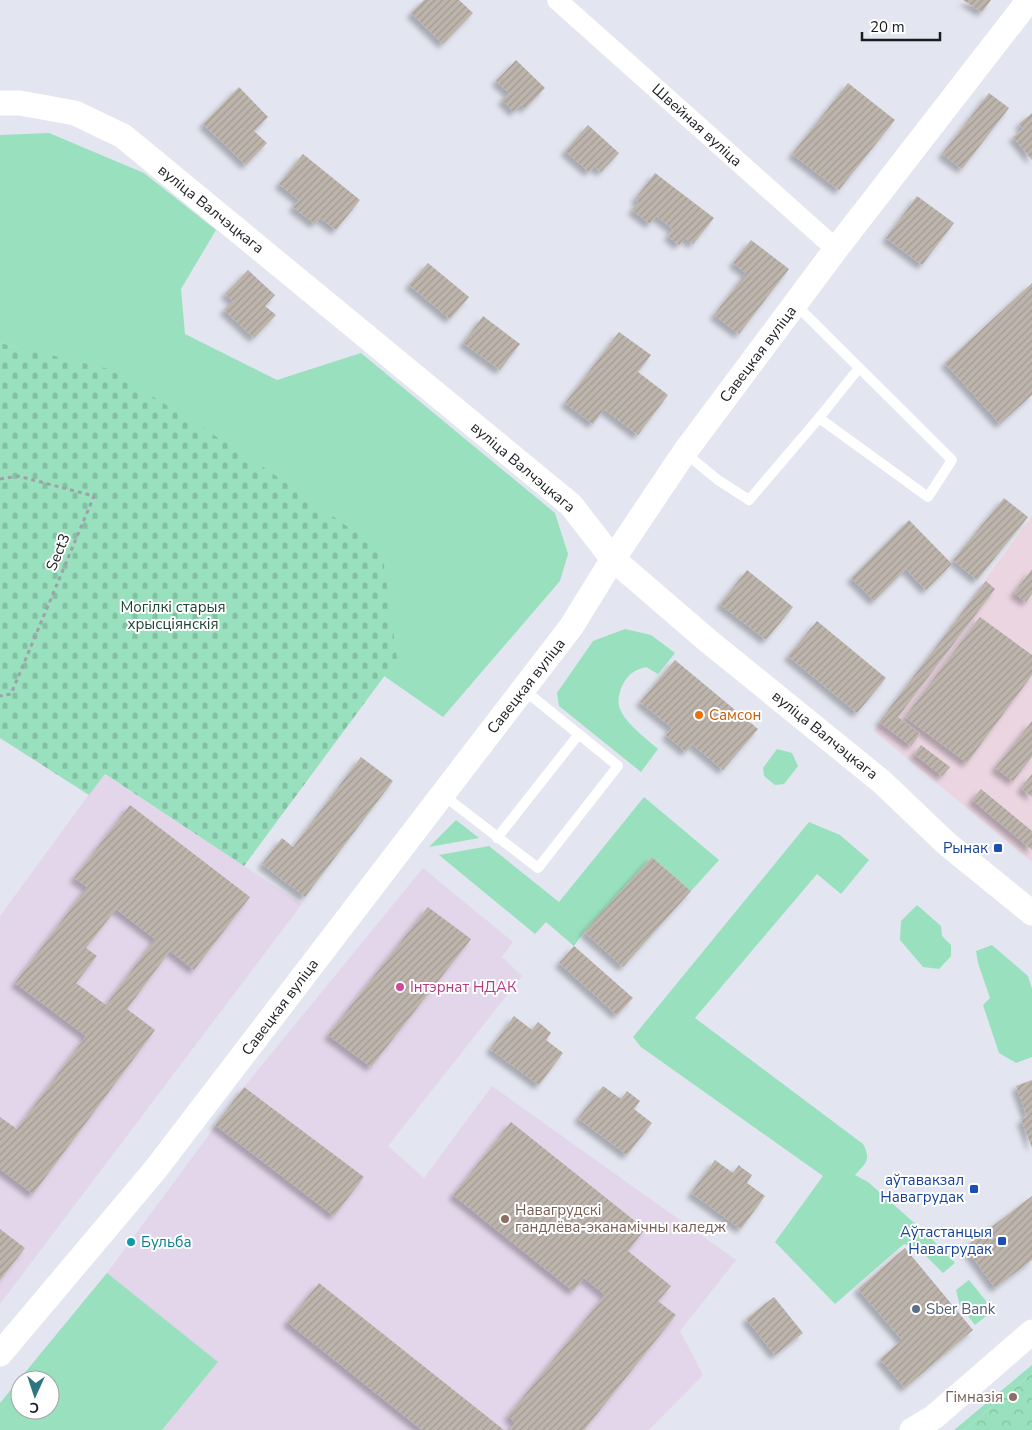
<svg xmlns="http://www.w3.org/2000/svg" width="1032" height="1430" font-family="'Nunito Sans',sans-serif">
  <style>
    .commercial { fill: #ebd5e1 }
    .education { fill: #e4d6ea; fill-rule: evenodd }
    .grass { fill: #99e1be; fill-rule: evenodd }
    .forest { fill: url(#forest-crowns) }
    .cemetery { fill: url(#cemetery-stones) }
    .building { fill: url(#building-hatch); fill-rule: evenodd; filter: url(#shadow) }
    .lines { fill: none; stroke-linecap: round; stroke-linejoin: round }
    .path { stroke: #9fa0a9; stroke-width: 3; stroke-dasharray: 4 4; stroke-linecap: butt }
    .service { stroke: #fff; stroke-width: 10 }
    .minor { stroke: #fff; stroke-width: 20 }
    .tertiary { stroke: #fff; stroke-width: 25 }
    .food-dot { fill: #e8710a; stroke: #fff; stroke-width: 2 }
    .transit-dot { fill: #1a4fb4; stroke: #fff; stroke-width: 2 }
    .hotel-dot { fill: #d1479c; stroke: #fff; stroke-width: 2 }
    .education-dot { fill: #8d6e63; stroke: #fff; stroke-width: 2 }
    .culture-dot { fill: #0f9aa8; stroke: #fff; stroke-width: 2 }
    .service-dot { fill: #5c6f8a; stroke: #fff; stroke-width: 2 }
    .labels { text-anchor: middle; stroke-width: 4; stroke-linejoin: round; paint-order: stroke }
    .street-label { font-size: 15px; fill: #1b1c20; stroke: #fff }
    .park-label { font-size: 15px; fill: #1d4533; stroke: #fff }
    .food-label { font-size: 15px; fill: #c56008; stroke: #fff; text-anchor: start }
    .transit-label { font-size: 15px; fill: #164399; stroke: #fff; text-anchor: end }
    .hotel-label { font-size: 15px; fill: #b23c85; stroke: #fff; text-anchor: start }
    .education-label { font-size: 15px; fill: #785e54; stroke: #fff; text-anchor: start }
    .culture-label { font-size: 15px; fill: #0d838f; stroke: #fff; text-anchor: start }
    .service-label { font-size: 15px; fill: #4e5e75; stroke: #fff; text-anchor: start }
  </style>
  <defs>
    <pattern id="forest-crowns" width="20" height="18" patternUnits="userSpaceOnUse" patternTransform="scale(1.25)"><rect width="20" height="18" fill="#99e1be"/><path d="M2 6a3 3 0 1 1 6 0M12 15a3 3 0 1 1 6 0" fill="none" stroke="#83c0a3"/></pattern>
    <pattern id="cemetery-stones" width="16" height="16" patternUnits="userSpaceOnUse" patternTransform="scale(1.25)"><rect width="16" height="16" fill="#99e1be"/><path d="M2 7V4a2 2 0 0 1 4 0v3zM10 15v-3a2 2 0 0 1 4 0v3z" fill="#83c0a3"/></pattern>
    <pattern id="building-hatch" width="6" height="6" patternUnits="userSpaceOnUse" patternTransform="scale(1.25)"><rect width="6" height="6" fill="#bdb4ac"/><path d="M-1 1l2-2M0 6l6-6M5 7l2-2" fill="none" stroke="#a29a94"/></pattern>
    <filter id="shadow"><feDropShadow dx="-4.5" dy="4.5" stdDeviation="2.5" flood-color="#0004"/></filter>
  </defs>
  <rect width="100%" height="100%" fill="#e3e5f0"/>
  <!-- commercial -->
  <polygon class="commercial" points="1032,516 1032,862 874,731"/>
  <!-- education -->
  <g class="education">
    <polygon points="104,774 302,904 0,1304 0,916"/>
    <path d="M423 868 513 942 502 957 522 976 388 1146 424 1178 492 1086 736 1260 680 1331 703 1375 649 1430H162L218 1362 47 1430H0V1403L107 1273 244 1087ZM20 1380H50V1410H20Z"/>
  </g>
  <!-- grass -->
  <g class="grass">
    <polygon points="49,133 144,173 216,230 181,289 185,334 277,380 361,353 555,513 568,554 560,581 443,717 384,676 397,658 32,351 0,343 0,135"/>
    <path d="M625 629 651 635 675 653 658 674 646 667C634 670 628 674 622 686 619 693 617 702 620 709 626 724 647 739 658 749L641 772 559 706 557 693 593 641Z"/>
    <polygon points="777,749 792,753 798,766 784,784 775,785 764,776 763,768"/>
    <polygon points="644,797 719,860 691,891 652,857 584,932 574,946 546,922 535,934 439,855 489,846 559,902"/>
    <polygon points="456,820 479,838 429,847"/>
    <path d="M809 822 840 835 869 860 841 894 817 874 695 1018 863 1144C872 1161 865 1163 855 1175L868 1182 928 1235 955 1263 943 1273 918 1248 904 1244 835 1304 775 1242 823 1176 641 1047 633 1037Z"/>
    <polygon points="917,905 941,926 942,936 951,945 951,956 939,969 923,967 900,940 901,921"/>
    <polygon points="992,945 1028,976 1032,989 1032,1057 1016,1063 999,1053 983,1005 990,998 978,963 976,951"/>
    <path d="M107 1273 218 1362 162 1430H0V1403ZM20 1380H50V1410H20Z"/>
    <polygon points="969,1280 986,1301 986,1316 975,1325 960,1306 956,1290"/>
    <polygon points="1032,1365 1032,1373 964,1430 954,1430"/>
  </g>
  <!-- forest -->
  <polygon class="forest" points="1032,1373 1032,1430 964,1430"/>
  <!-- cemetery -->
  <polygon class="cemetery" points="0,343 109,369 252,459 382,551 397,659 244,866 105,774 89,795 0,738"/>
  <!-- building -->
  <g class="building">
    <polygon points="424,0 459,0 473,13 443,44 411,13"/>
    <polygon points="963,0 991,0 982,12"/>
    <polygon points="516,60 545,88 525,109 521,105 514,112 502,100 509,93 496,81"/>
    <polygon points="848,83 895,120 839,190 792,154"/>
    <polygon points="239,87 268,117 254,131 267,143 246,165 203,124"/>
    <polygon points="989,93 1009,108 962,169 942,154"/>
    <polygon points="1032,113 1032,160 1013,137 1023,129 1019,124"/>
    <polygon points="588,125 619,153 601,172 594,166 589,172 565,151"/>
    <polygon points="303,154 360,200 336,230 320,218 315,224 293,207 299,200 279,184"/>
    <polygon points="655,173 714,218 693,244 685,238 679,245 668,236 673,229 656,216 650,224 632,210 639,202 635,199"/>
    <polygon points="917,196 954,223 922,265 886,238"/>
    <polygon points="751,240 789,269 739,334 714,315 746,273 733,263"/>
    <polygon points="428,263 469,297 450,319 409,285"/>
    <polygon points="248,270 275,295 265,306 276,315 254,338 224,310 233,301 225,294"/>
    <polygon points="1032,283 1032,395 1000,424 945,363"/>
    <polygon points="483,316 520,344 500,370 463,343"/>
    <polygon points="619,332 651,355 638,372 668,395 638,435 604,409 593,424 565,403"/>
    <polygon points="1004,498 1028,517 977,580 953,560"/>
    <polygon points="909,520 952,564 926,590 906,569 874,601 851,578"/>
    <polygon points="1032,569 1032,594 1026,602 1014,593"/>
    <polygon points="747,570 793,607 766,640 720,604"/>
    <polygon points="986,581 995,589 898,717 920,734 911,746 879,722"/>
    <polygon points="980,617 1032,655 1032,675 967,763 905,717"/>
    <polygon points="817,621 886,678 857,713 788,656"/>
    <polygon points="675,660 758,729 723,770 692,744 686,752 668,737 666,735 672,728 640,702"/>
    <polygon points="1032,721 1032,757 1013,781 995,768"/>
    <polygon points="921,745 950,767 942,776 914,754"/>
    <polygon points="361,757 393,781 305,897 262,864 282,838 293,847"/>
    <polygon points="1032,774 1032,797 1021,788"/>
    <polygon points="981,789 1032,831 1032,850 972,800"/>
    <path d="M130 805 250 897 194 970 170 951 127 1009 155 1030 33 1194 0 1169V1117L17 1129 86 1036 15 983 87 887 74 878ZM116 909 155 939 106 1005 76 983 97 956 86 948Z"/>
    <polygon points="652,857 691,891 623,967 584,932"/>
    <polygon points="428,907 471,939 371,1067 328,1035"/>
    <polygon points="574,946 633,998 617,1015 559,963"/>
    <polygon points="514,1016 532,1030 538,1022 542,1025 551,1033 546,1040 563,1053 539,1085 490,1049"/>
    <polygon points="1032,1080 1032,1148 1021,1119 1027,1117 1016,1086"/>
    <polygon points="603,1086 621,1099 627,1091 640,1101 634,1109 652,1123 627,1155 578,1118"/>
    <polygon points="244,1087 364,1177 334,1216 215,1125"/>
    <polygon points="511,1122 645,1229 628,1251 671,1286 658,1301 676,1315 584,1430 509,1430 515,1423 508,1416 605,1295 584,1278 573,1291 453,1195"/>
    <polygon points="715,1160 733,1173 739,1165 742,1168 752,1175 747,1183 765,1196 741,1229 691,1193"/>
    <polygon points="1032,1196 1032,1260 995,1288 965,1247"/>
    <polygon points="0,1229 25,1248 0,1280"/>
    <polygon points="905,1248 973,1330 905,1388 880,1359 902,1340 858,1289"/>
    <polygon points="319,1283 504,1430 422,1430 287,1322"/>
    <polygon points="774,1297 803,1333 775,1355 746,1319"/>
  </g>
  <g class="lines">
    <!-- path -->
    <polyline class="path" points="0,479 18,476 94,496 11,694 0,696"/>
    <!-- service -->
    <g class="service">
      <polyline points="819,418 859,368"/>
      <polyline points="685,453 718,480 749,500 819,418 928,497 952,460 796,305"/>
      <polyline points="443,795 538,868 618,766 524,690"/>
      <polyline points="497,838 579,734"/>
    </g>
    <!-- minor -->
    <polyline class="minor" points="557,0 836,249"/>
    <!-- tertiary -->
    <g class="tertiary">
      <polyline points="0,103 20,103 75,113 123,136 571,505 613,559 707,640 882,782 947,844 1032,913"/>
      <polyline points="0,1354 155,1170 442,795 571,627 613,559 684,453 836,249 1029,0"/>
      <polyline points="912,1430 934,1417 1032,1332"/>
    </g>
  </g>
  <!-- markers -->
  <circle class="food-dot" cx="699" cy="715" r="5"/>
  <g class="transit-dot">
    <rect x="993" y="843" width="10" height="10" rx="2.5"/>
    <rect x="969" y="1184" width="10" height="10" rx="2.5"/>
    <rect x="997" y="1236" width="10" height="10" rx="2.5"/>
  </g>
  <circle class="hotel-dot" cx="400" cy="987" r="5"/>
  <g class="education-dot">
    <circle cx="505" cy="1219" r="5"/>
    <circle cx="1013" cy="1397" r="5"/>
  </g>
  <circle class="culture-dot" cx="131" cy="1242" r="5"/>
  <circle class="service-dot" cx="916" cy="1309" r="5"/>
  <g class="labels">
    <!-- street labels -->
    <g class="street-label">
      <text transform="translate(697 125) rotate(42)" y="5">Швейная вуліца</text>
      <text transform="translate(211 209) rotate(39)" y="5">вуліца Валчэцкага</text>
      <text transform="translate(758 354) rotate(-53)" y="5">Савецкая вуліца</text>
      <text transform="translate(523 467) rotate(40)" y="5">вуліца Валчэцкага</text>
      <text transform="translate(58 552) rotate(-67)" y="5">Sect3</text>
      <text transform="translate(526 686) rotate(-52)" y="5">Савецкая вуліца</text>
      <text transform="translate(825 735) rotate(39)" y="5">вуліца Валчэцкага</text>
      <text transform="translate(280 1007) rotate(-53)" y="5">Савецкая вуліца</text>
    </g>
    <!-- park labels -->
    <g class="park-label">
      <text x="173" y="612">Могілкі старыя<tspan x="173" dy="17">хрысціянскія</tspan></text>
    </g>
    <!-- food labels -->
    <g class="food-label">
      <text x="709" y="720">Самсон</text>
    </g>
    <!-- transit labels -->
    <g class="transit-label">
      <text x="988" y="853">Рынак</text>
      <text x="964" y="1185">аўтавакзал<tspan x="964" dy="17">Навагрудак</tspan></text>
      <text x="992" y="1237">Аўтастанцыя<tspan x="992" dy="17">Навагрудак</tspan></text>
    </g>
    <!-- hotel labels -->
    <g class="hotel-label">
      <text x="410" y="992">Інтэрнат НДАК</text>
    </g>
    <!-- education labels -->
    <g class="education-label">
      <text x="515" y="1215">Навагрудскі<tspan x="515" dy="17">гандлёва-эканамічны каледж</tspan></text>
      <text x="1003" y="1402" text-anchor="end">Гімназія</text>
    </g>
    <!-- culture labels -->
    <g class="culture-label">
      <text x="141" y="1247">Бульба</text>
    </g>
    <!-- service labels -->
    <g class="service-label">
      <text x="926" y="1314">Sber Bank</text>
    </g>
  </g>
  <!-- north arrow -->
  <g transform="translate(35 1395) rotate(183)"><circle r="24" fill="#ffffff" stroke="#a4a4a6"/>
  <path d="M0-4L9 19L0 12L-9 19Z" fill="#2e7580"/>
  <text y="-8" font-size="14" font-weight="bold" text-anchor="middle" fill="#1b1c20">С</text>
  </g>
  <!-- scale -->
  <path d="M862 32v8h78v-8" fill="none" stroke="#1b1c20" stroke-width="2.5"/>
  <text x="870" y="32" font-size="15" fill="#1b1c20" stroke="#ffffff" stroke-width="4" paint-order="stroke">20 m</text>
</svg>
